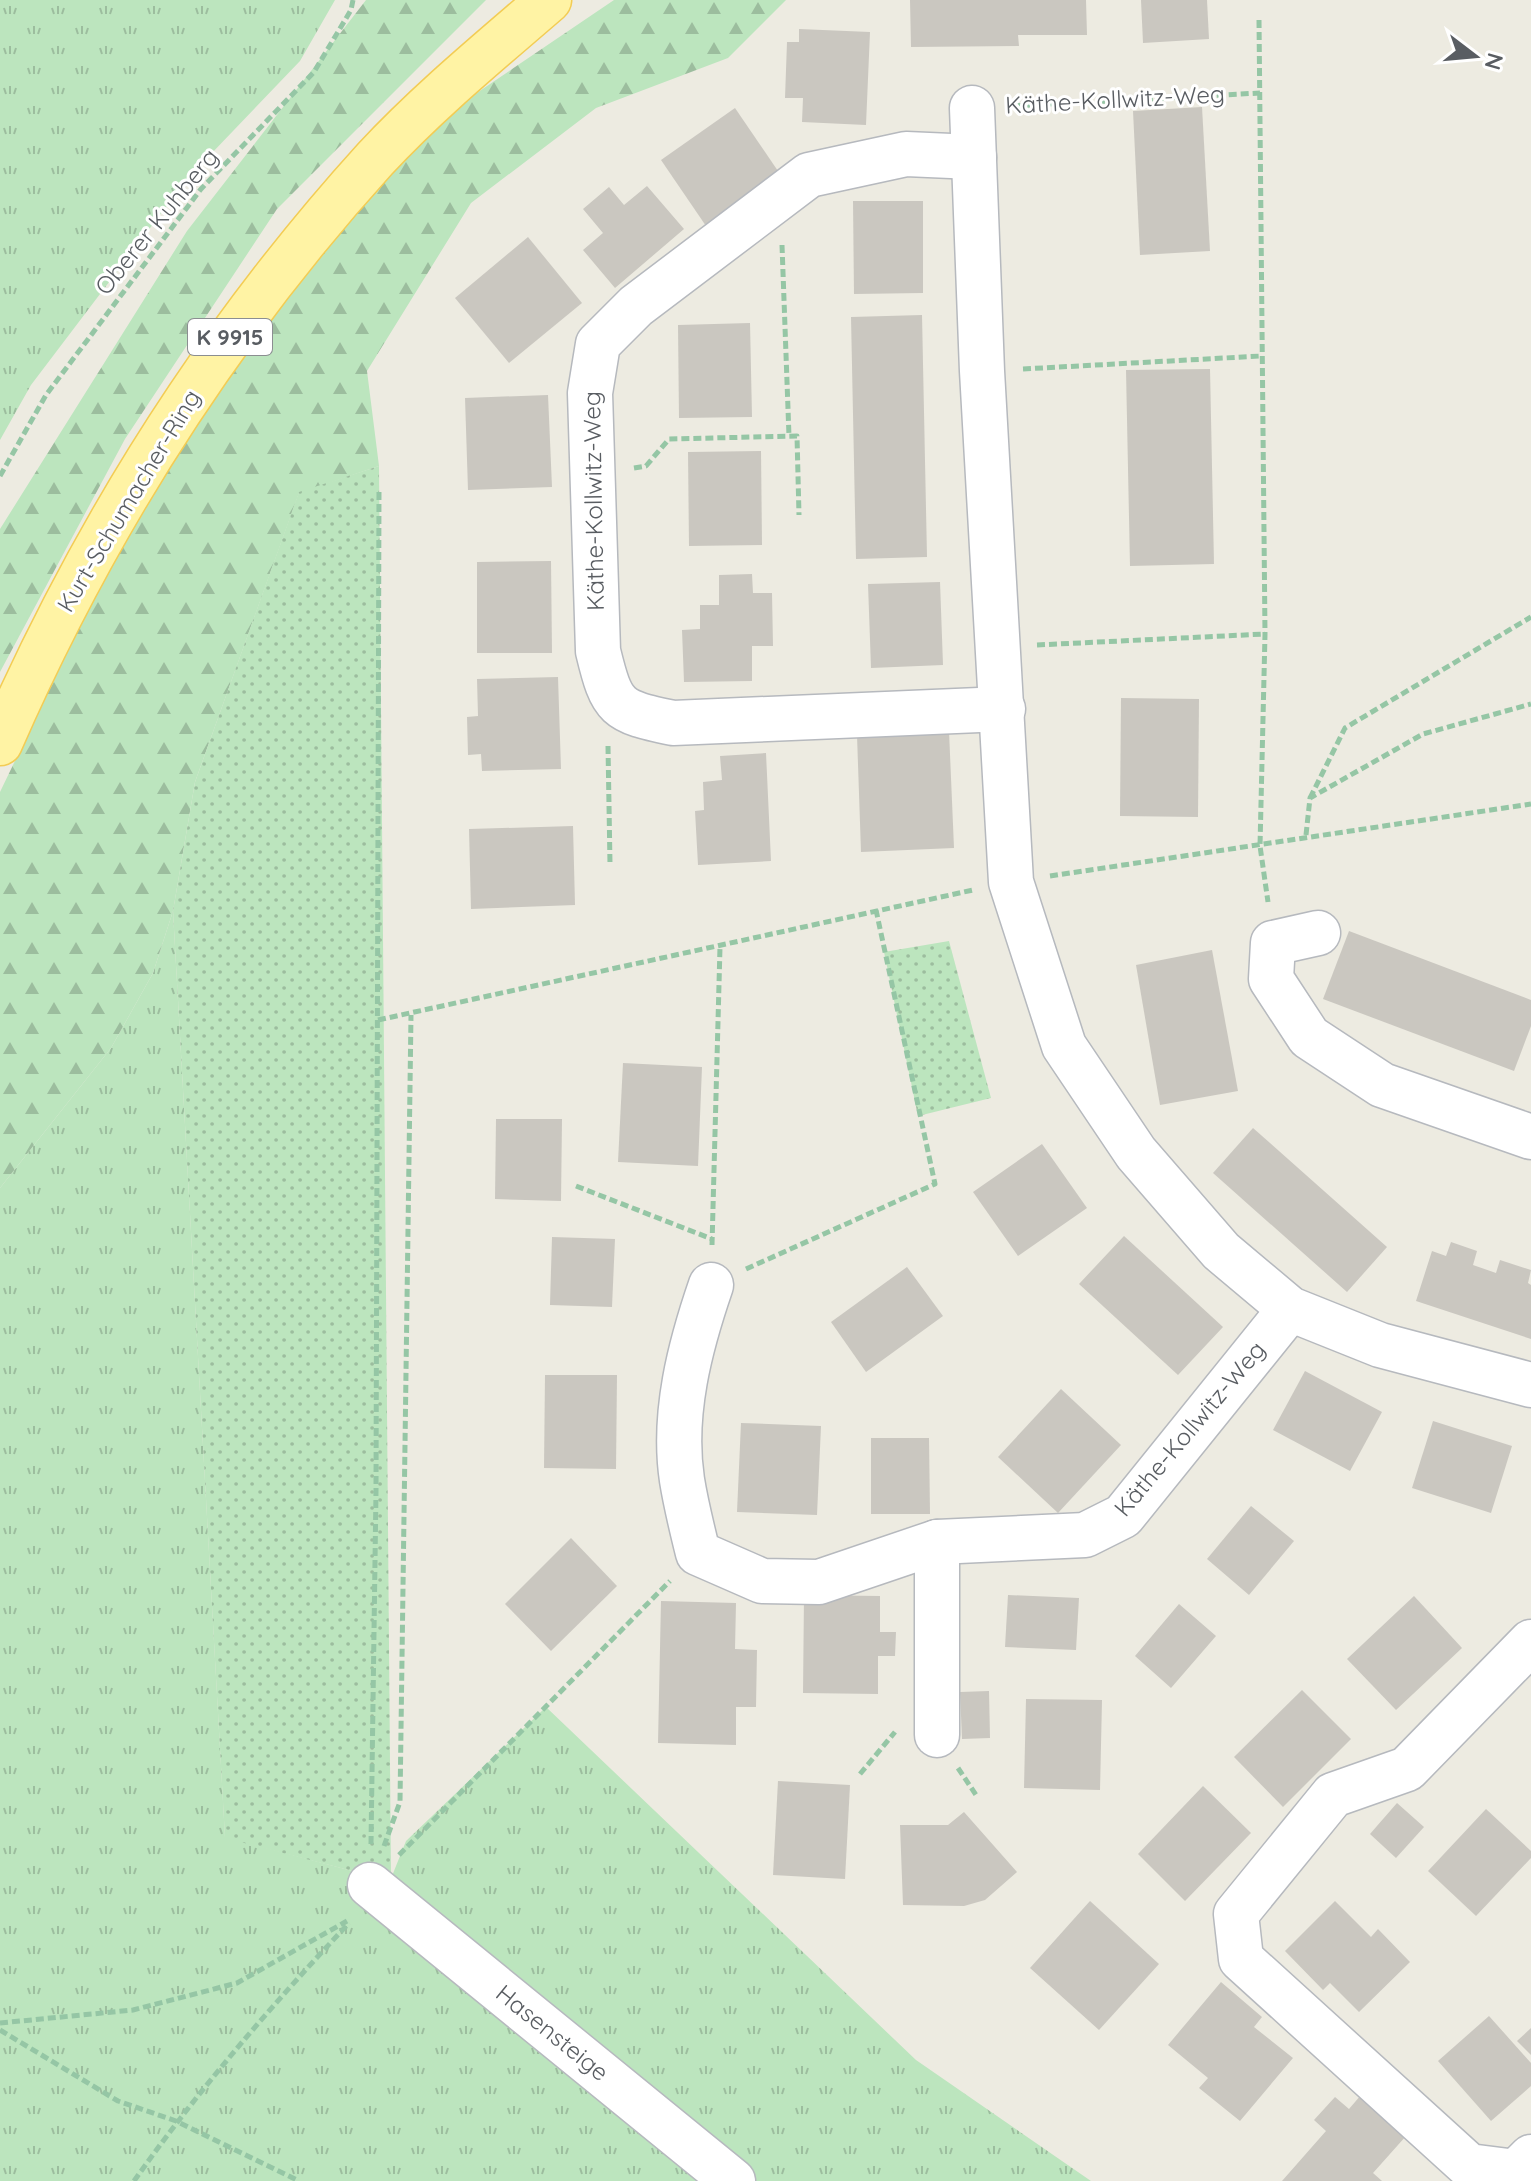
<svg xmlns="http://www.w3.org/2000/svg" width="1531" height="2181" font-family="Quicksand,sans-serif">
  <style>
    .grass { fill: url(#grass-tufts) }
    .forest { fill: url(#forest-firs) }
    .park { fill: url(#park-dots) }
    .building { fill: #cac7c0 }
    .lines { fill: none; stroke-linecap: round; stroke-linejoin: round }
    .minor-casing { stroke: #b6b9be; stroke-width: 47 }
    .major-casing { stroke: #f3cc54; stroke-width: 47 }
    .path { stroke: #95c6a5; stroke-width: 5; stroke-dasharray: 8 4; stroke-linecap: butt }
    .minor { stroke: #fff; stroke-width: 44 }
    .major { stroke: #fff3a4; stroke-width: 44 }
    .labels { text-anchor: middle; stroke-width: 6; stroke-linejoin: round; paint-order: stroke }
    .shield { fill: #fff; stroke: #8b8e91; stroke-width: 2 }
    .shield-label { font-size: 22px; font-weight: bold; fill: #595d62 }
    .street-label { font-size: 24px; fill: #595d62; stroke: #fff }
  </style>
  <defs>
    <pattern id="grass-tufts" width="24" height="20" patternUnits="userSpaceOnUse" patternTransform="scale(2)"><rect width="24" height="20" fill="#bce5be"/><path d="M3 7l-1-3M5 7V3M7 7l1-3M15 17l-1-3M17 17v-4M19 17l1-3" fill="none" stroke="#9cbd9e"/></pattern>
    <pattern id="forest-firs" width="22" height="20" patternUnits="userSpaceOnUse" patternTransform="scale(2)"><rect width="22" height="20" fill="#bce5be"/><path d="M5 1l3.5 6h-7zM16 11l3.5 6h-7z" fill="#9cbd9e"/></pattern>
    <pattern id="park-dots" width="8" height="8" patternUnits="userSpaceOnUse" patternTransform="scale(2)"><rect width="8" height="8" fill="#bce5be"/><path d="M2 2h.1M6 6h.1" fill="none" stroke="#9cbd9e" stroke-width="1.8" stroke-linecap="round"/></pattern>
  </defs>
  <rect width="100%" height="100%" fill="#edebe1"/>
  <!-- grass -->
  <g class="grass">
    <polygon points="0,0 335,0 300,61 188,178 31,385 0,440"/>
    <polygon points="173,911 225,1837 390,1881 406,1841 546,1707 916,2060 1091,2181 0,2181 0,1188 111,1048 153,973"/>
  </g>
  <!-- forest -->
  <g class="forest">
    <polygon points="366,0 486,0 277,209 125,439 0,672 0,529 187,231"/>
    <polygon points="614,0 786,0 728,58 596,108 471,203 367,371 379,466 299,493 195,782 173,911 153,973 111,1048 0,1188 0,792 106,572 220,382 354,206 453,109"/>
  </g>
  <!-- park -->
  <g class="park">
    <polygon points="379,466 391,1881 225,1838 173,911 195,782 299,492"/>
    <polygon points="949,941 991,1098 918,1116 884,952"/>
  </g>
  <!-- building -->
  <g class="building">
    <polygon points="910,0 1086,0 1087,35 1018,35 1019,46 911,47"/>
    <polygon points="1141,0 1207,0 1209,39 1143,43"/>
    <polygon points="799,29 870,32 866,125 802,122 803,98 785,98 787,42 799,42"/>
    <polygon points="1202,107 1210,251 1140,255 1133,111"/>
    <polygon points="735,108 780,174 706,226 661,160"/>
    <polygon points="647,186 684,229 615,288 583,250 603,233 583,209 609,187 624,205"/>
    <polygon points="853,201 923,201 923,293 854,294"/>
    <polygon points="528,237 582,303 509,363 455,298"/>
    <polygon points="922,315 927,557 856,559 851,317"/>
    <polygon points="750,323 752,417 679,418 678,325"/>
    <polygon points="1210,369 1214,564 1130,566 1126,370"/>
    <polygon points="548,395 552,487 468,490 465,398"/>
    <polygon points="761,451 762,545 689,546 688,452"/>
    <polygon points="551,561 552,653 477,653 477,562"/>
    <polygon points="752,574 753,593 772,593 773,646 752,646 752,681 684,682 682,630 700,629 700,605 719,605 719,575"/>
    <polygon points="940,582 943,665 871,668 868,584"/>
    <polygon points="558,677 561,769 482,771 481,754 468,755 467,717 478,716 477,679"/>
    <polygon points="1121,698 1199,699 1198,817 1120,816"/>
    <polygon points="949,731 954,848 861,852 857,735"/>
    <polygon points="766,753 771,861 698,865 695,811 704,810 703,782 722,780 720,756"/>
    <polygon points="573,826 575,905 471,909 469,829"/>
    <polygon points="1349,931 1531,1000 1531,1026 1514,1071 1323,999"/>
    <polygon points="1212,950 1238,1091 1160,1105 1136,965"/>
    <polygon points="623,1063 702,1067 698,1166 618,1162"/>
    <polygon points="496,1119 562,1119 561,1201 495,1199"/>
    <polygon points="1253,1128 1387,1247 1347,1292 1213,1173"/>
    <polygon points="1042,1144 1087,1208 1018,1256 973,1192"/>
    <polygon points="1124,1236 1223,1327 1178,1375 1079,1284"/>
    <polygon points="552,1237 615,1239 612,1307 550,1305"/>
    <polygon points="1451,1242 1477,1251 1473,1265 1496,1273 1500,1260 1531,1270 1528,1283 1531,1285 1531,1339 1416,1301 1432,1251 1446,1256"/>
    <polygon points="907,1267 943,1316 866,1372 831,1322"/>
    <polygon points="1305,1371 1382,1412 1350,1471 1273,1430"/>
    <polygon points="545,1375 617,1375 616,1469 544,1468"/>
    <polygon points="1061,1389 1121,1445 1058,1513 998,1457"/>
    <polygon points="1433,1421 1512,1446 1491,1513 1412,1488"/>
    <polygon points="741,1423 821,1426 817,1515 737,1512"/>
    <polygon points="871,1438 929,1438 930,1514 871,1514"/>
    <polygon points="1251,1506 1294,1541 1249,1595 1207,1559"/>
    <polygon points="571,1538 617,1586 551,1651 505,1604"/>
    <polygon points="804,1595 880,1596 880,1632 896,1632 895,1656 878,1656 878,1694 803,1693"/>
    <polygon points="1008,1595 1079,1598 1076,1650 1005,1647"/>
    <polygon points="1414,1596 1462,1648 1396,1710 1347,1659"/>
    <polygon points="661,1601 736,1603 735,1649 757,1650 756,1707 736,1707 736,1745 658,1743"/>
    <polygon points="1179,1604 1216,1636 1171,1688 1135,1656"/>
    <polygon points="1302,1690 1351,1739 1283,1807 1234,1757"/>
    <polygon points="989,1691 990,1738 962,1739 960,1692"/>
    <polygon points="1026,1699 1102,1700 1100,1790 1024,1788"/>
    <polygon points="778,1781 850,1785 845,1879 773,1875"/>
    <polygon points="1203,1786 1251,1833 1185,1901 1138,1854"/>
    <polygon points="1397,1803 1424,1827 1396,1858 1370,1834"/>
    <polygon points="1486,1809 1531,1851 1531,1858 1476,1916 1428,1871"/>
    <polygon points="964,1812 1017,1872 985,1900 964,1906 903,1905 900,1825 948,1825"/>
    <polygon points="1090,1901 1159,1964 1099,2030 1030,1968"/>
    <polygon points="1335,1901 1371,1937 1378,1929 1410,1962 1359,2012 1330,1983 1323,1990 1285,1951"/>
    <polygon points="1221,1982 1262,2017 1254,2027 1293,2058 1240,2121 1199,2088 1208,2078 1168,2045"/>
    <polygon points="1489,2016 1531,2063 1531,2086 1491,2121 1438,2061"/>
    <polygon points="1531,2028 1531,2055 1517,2041"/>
    <polygon points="1361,2095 1406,2136 1373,2173 1382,2181 1282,2181 1326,2131 1314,2120 1335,2097 1349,2109"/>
  </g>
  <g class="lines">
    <defs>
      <g id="minor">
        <polyline points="972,108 982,371 1011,882 1064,1046 1136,1153 1221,1251 1290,1309 1380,1345 1531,1385"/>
        <path d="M974 157 906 154 809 175 636 306 598 344 590 393 598 651C612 709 616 711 673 723L1003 709"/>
        <polyline points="1318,933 1273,943 1271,979 1309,1037 1382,1085 1531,1137"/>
        <path d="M711 1285C690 1346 672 1414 682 1480 686 1505 692 1529 698 1553L762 1581 819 1582 937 1542 1085 1535 1123 1516 1290 1309"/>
        <polyline points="1531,1642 1407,1769 1333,1795 1236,1914 1241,1959 1469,2166 1516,2172 1531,2157"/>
        <polyline points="937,1735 937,1542"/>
        <polyline points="370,1885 733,2181"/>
      </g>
      <path id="major" d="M0 743C93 530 219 331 375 159 428 102 490 51 549 0"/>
    </defs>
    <!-- minor casing -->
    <use href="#minor" class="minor-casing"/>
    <!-- major casing -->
    <use href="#major" class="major-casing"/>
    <!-- path -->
    <g class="path">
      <polyline points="1259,20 1265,634 1260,846 1268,902"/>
      <polyline points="1013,106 1260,93"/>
      <polyline points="782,245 789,436"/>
      <polyline points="1023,369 1261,356"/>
      <polyline points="634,468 646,466 669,439 797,436 799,515"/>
      <polyline points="0,476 46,395 201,189 314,72 351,10 353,0"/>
      <polyline points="1037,645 1265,634"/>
      <polyline points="608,746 610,864"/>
      <polyline points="1310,798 1345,728 1531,617"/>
      <polyline points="1306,835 1310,798 1423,734 1531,704"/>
      <polyline points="1050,876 1531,804"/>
      <polyline points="378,1020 973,890"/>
      <polyline points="576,1186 712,1239"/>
      <polyline points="712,1245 720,947"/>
      <polyline points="746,1269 935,1184 876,910"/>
      <polyline points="958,1768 976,1795"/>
      <polyline points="860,1774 895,1732"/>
      <polyline points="371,1844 376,1491 379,489"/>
      <polyline points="384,1846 400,1802 411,1015"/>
      <polyline points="399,1855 670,1581"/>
      <polyline points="0,2023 133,2010 237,1983 347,1921"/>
      <polyline points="0,2030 118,2101 176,2121 299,2181"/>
      <path d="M134 2181C199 2089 272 2005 349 1923"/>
    </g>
    <!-- minor -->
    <use href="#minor" class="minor"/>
    <!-- major -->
    <use href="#major" class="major"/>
  </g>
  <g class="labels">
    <!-- shield labels -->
    <rect class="shield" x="188" y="319" width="84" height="36" rx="6"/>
    <g class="shield-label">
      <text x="230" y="345">K 9915</text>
    </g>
    <!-- street labels -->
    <g class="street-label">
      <text transform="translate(1115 100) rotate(-3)" y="8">Käthe-Kollwitz-Weg</text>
      <text transform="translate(157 222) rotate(-51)" y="8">Oberer Kuhberg</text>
      <text transform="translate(129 501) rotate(-59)" y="8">Kurt-Schumacher-Ring</text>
      <text transform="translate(594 501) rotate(-91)" y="8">Käthe-Kollwitz-Weg</text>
      <text transform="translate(1190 1429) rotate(-50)" y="8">Käthe-Kollwitz-Weg</text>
      <text transform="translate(552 2033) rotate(39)" y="8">Hasensteige</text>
    </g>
  </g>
  <!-- north arrow -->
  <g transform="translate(1475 56) rotate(106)" stroke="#ffffff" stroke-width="6" paint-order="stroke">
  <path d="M0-6L14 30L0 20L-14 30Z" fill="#595d62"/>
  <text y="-12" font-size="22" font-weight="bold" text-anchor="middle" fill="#595d62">N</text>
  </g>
</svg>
